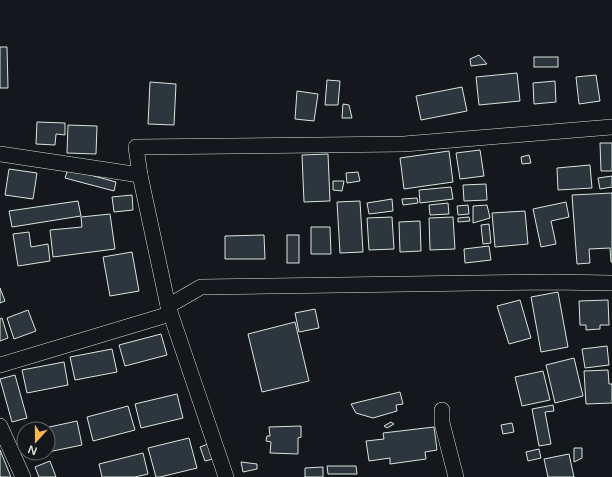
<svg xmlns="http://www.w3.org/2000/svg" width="612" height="477" font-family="'Varela Round',sans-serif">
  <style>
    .building { fill: #2c363c; stroke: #d8e6dc }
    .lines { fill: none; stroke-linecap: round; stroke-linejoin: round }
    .minor-casing { stroke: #d8e6dc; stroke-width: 16 }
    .minor { stroke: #14181c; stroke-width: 15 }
  </style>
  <rect width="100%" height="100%" fill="#14181c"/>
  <!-- building -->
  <g class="building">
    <polygon points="0,47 7,47 8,88 0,88"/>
    <polygon points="479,55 487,64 471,66 470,59"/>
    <rect x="534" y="57" width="24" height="10"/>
    <polygon points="517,73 520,101 479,105 476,77"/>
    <polygon points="596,75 600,101 579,104 576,77"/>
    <polygon points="327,80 340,81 338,105 325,105"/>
    <polygon points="555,81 556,102 534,104 533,83"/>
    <polygon points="150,82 176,84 174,125 148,124"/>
    <polygon points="462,87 467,111 421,120 416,96"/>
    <polygon points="297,91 318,94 314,121 295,119"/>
    <polygon points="343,104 349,105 352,118 342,118"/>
    <polygon points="37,122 65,123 65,135 56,134 55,145 36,144"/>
    <polygon points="68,125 97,126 96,154 67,153"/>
    <polygon points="600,143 612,143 612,171 601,171"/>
    <polygon points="480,150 484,176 460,179 456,153"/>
    <polygon points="449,151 453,182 404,189 400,158"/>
    <polygon points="328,154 330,201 304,202 302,155"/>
    <polygon points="529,155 531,163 522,164 521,157"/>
    <polygon points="590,165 592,188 558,190 557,168"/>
    <polygon points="9,169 37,173 33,199 5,195"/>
    <polygon points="68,169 116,182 114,191 65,178"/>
    <polygon points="358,172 360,181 347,183 346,173"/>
    <polygon points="612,176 612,187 600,189 598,178"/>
    <polygon points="333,181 344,181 342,191 333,190"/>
    <polygon points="486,184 487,200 464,201 463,185"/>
    <polygon points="451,187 453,199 420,203 419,190"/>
    <polygon points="612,193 612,262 611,262 610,248 589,249 590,263 577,264 572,195"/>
    <polygon points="132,195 133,210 114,212 112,197"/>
    <polygon points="417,198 418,203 403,205 402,199"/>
    <polygon points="392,199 393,211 369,214 367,203"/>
    <polygon points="78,201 81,216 12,227 9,211"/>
    <polygon points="360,201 363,252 340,253 337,202"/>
    <polygon points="566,202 569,217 551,221 556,244 541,247 533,209"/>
    <polygon points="448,203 449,214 430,215 429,205"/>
    <polygon points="468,205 469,214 458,215 457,206"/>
    <polygon points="487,205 490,218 473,223 473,206"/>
    <polygon points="525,211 528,244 495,247 492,213"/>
    <polygon points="110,214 115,249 53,257 50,230 82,227 81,217"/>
    <polygon points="392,217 394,249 369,250 367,218"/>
    <polygon points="453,217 455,249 430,250 429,218"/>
    <polygon points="469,217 470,221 458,222 458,218"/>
    <polygon points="420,221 421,251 400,252 399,222"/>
    <polygon points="489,224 491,243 483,244 481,225"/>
    <polygon points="311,227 330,227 331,254 311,254"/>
    <polygon points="29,232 31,247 48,244 50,261 18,266 13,234"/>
    <polygon points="264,235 265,259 225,259 225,236"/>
    <rect x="287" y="235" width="12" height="28"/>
    <polygon points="489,246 491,260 465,263 464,249"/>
    <polygon points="132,252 139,291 110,296 103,257"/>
    <polygon points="0,288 5,301 0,303"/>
    <polygon points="558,292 568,347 541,352 531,297"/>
    <polygon points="520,300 531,338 509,344 497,306"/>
    <polygon points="608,300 609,325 600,325 600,329 586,330 586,325 580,325 579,301"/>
    <polygon points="315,309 319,328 299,332 295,313"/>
    <polygon points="28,310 36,331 14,339 7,318"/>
    <polygon points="2,318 8,338 0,341 0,319"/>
    <polygon points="295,322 309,381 262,392 248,334"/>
    <polygon points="161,334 167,355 125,366 119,345"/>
    <polygon points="607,346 609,365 585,368 582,349"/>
    <polygon points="112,349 117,372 75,380 70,357"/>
    <polygon points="574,358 583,396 555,403 546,365"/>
    <polygon points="64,362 68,385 27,393 22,370"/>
    <polygon points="608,370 609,384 612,384 612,403 586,404 584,371"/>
    <polygon points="543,371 550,400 522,406 515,377"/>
    <polygon points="15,375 27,418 12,422 0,379"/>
    <polygon points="400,392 403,404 396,405 397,411 373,418 356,413 351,404"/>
    <polygon points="177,394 183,418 141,428 135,404"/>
    <polygon points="553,405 554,411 545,412 551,444 539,446 532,409"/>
    <polygon points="128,406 135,430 93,441 87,417"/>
    <polygon points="77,421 82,445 48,452 48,429 40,429"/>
    <polygon points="391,422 394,424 387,428 384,426"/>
    <polygon points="512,423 514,432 503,434 501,425"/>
    <polygon points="301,426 301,437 298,438 298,454 270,453 271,442 266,441 267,436 270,436 269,427"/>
    <polygon points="434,427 437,450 425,452 426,459 390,464 390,458 369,461 366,441 384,439 383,433"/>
    <polygon points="189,438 197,468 160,477 156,477 148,448"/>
    <polygon points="208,444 213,459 205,461 200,447"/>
    <polygon points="574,448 582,448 582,458 574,462"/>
    <polygon points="539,449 541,458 528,461 526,452"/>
    <polygon points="0,450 11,477 0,477"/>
    <polygon points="143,453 148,474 135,477 102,477 99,464"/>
    <polygon points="569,454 574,477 548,477 544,459"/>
    <polygon points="50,461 56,477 39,477 35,467"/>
    <polygon points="241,462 257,464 257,469 243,472"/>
    <polygon points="327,466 356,466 357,474 328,474"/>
    <polygon points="323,467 323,477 305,477 305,468"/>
  </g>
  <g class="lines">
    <defs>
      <g id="minor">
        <polyline points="0,154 140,175"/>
        <polyline points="168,306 201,287 551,282 612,283"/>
        <polyline points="0,365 170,314"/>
        <polyline points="442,410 442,423 456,477"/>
        <polyline points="0,426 23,477"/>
        <polyline points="226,477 168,306 140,175 136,147 404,144 612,127"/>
      </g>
    </defs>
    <!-- minor casing -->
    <use href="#minor" class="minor-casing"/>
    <!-- minor -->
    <use href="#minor" class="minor"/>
  </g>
  <!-- north arrow -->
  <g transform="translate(36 441) rotate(201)"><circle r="19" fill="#14181c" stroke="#626a69"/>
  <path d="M0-3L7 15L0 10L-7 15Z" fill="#ffb74d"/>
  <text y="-6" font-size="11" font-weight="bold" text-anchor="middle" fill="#d8e6dc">N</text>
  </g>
</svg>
